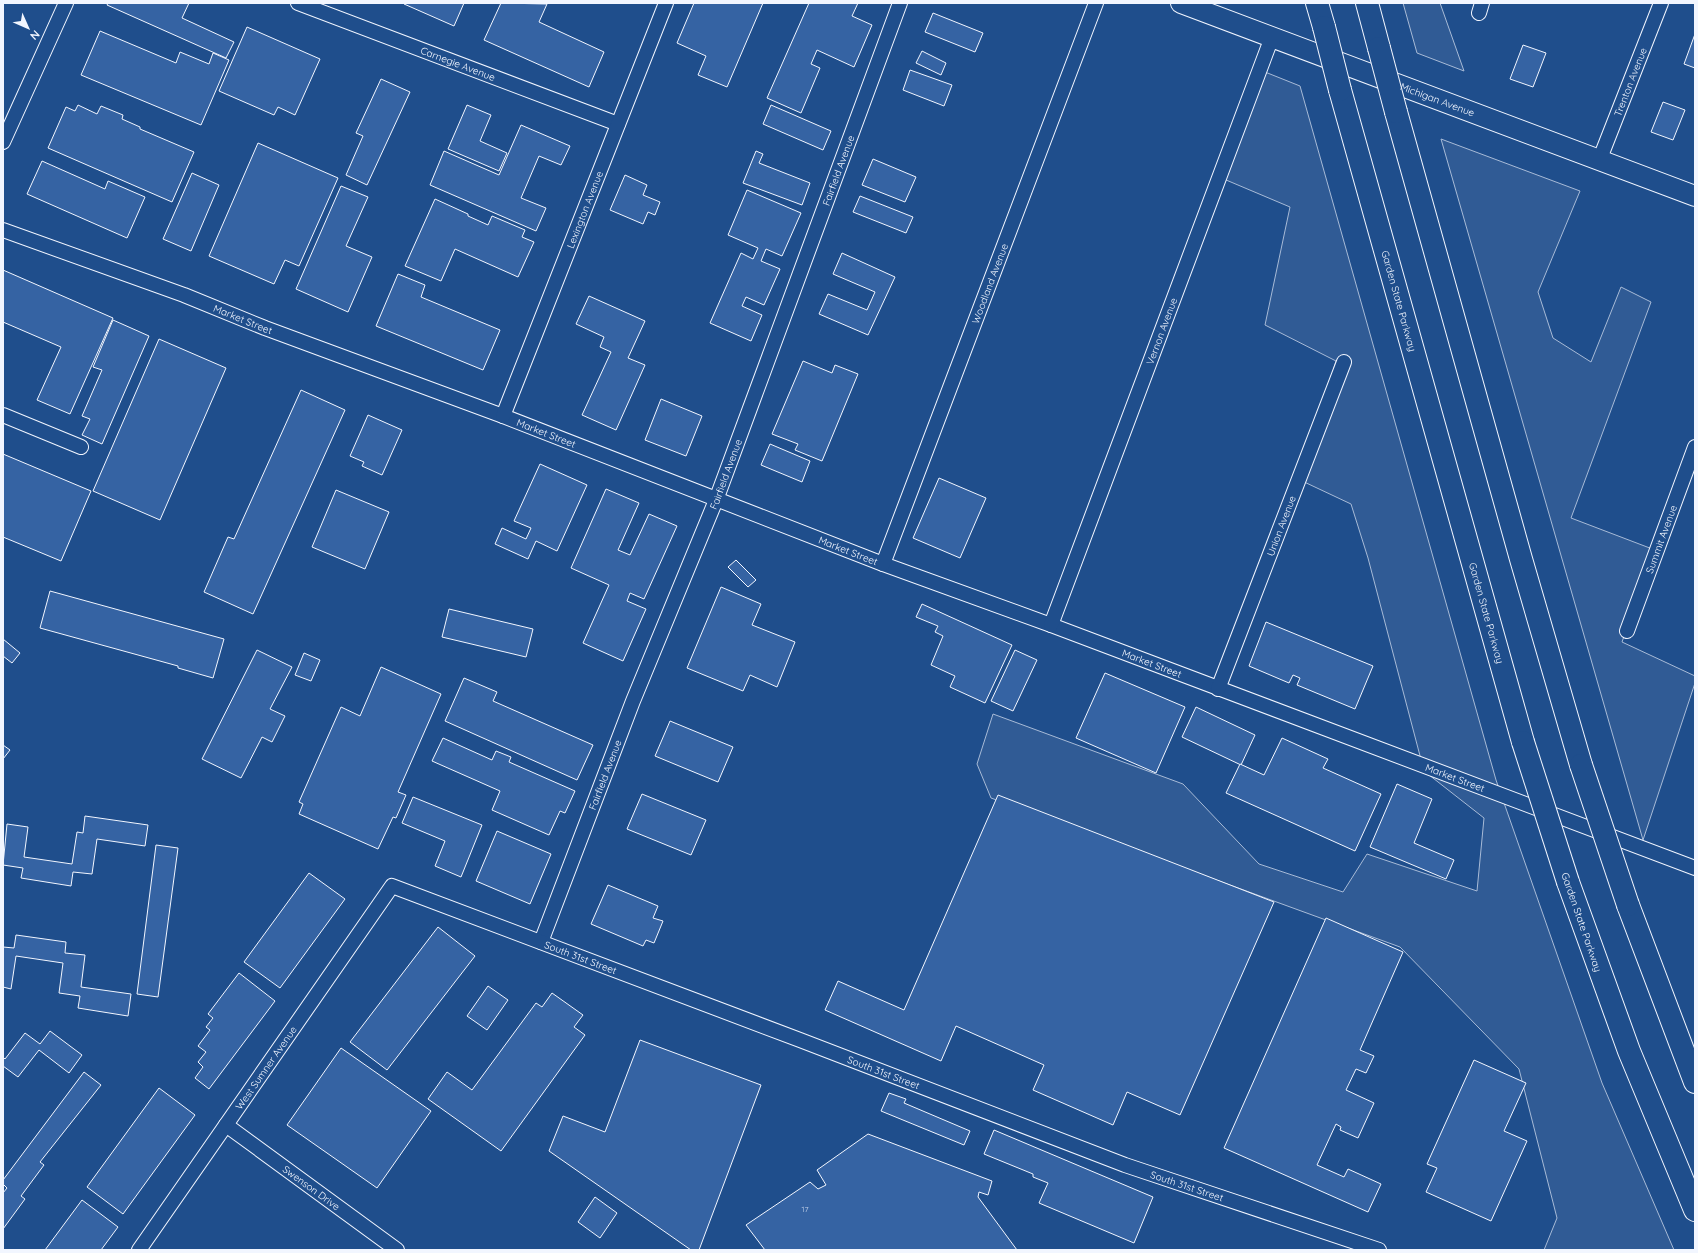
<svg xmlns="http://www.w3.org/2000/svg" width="1698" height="1253" font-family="Quicksand,sans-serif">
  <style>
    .built { fill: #305b95; stroke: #a8bbd7 }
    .building { fill: #3563a3; stroke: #f2f6ff }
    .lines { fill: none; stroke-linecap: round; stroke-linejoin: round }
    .street-casing { stroke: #f2f6ff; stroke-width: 16 }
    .secondary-casing { stroke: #f2f6ff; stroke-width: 22 }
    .highway-casing { stroke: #f2f6ff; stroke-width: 24 }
    .street { stroke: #1f4e8c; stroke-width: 14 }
    .secondary { stroke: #1f4e8c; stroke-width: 20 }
    .highway { stroke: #1f4e8c; stroke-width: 22 }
    .highway-bridge-casing { stroke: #f2f6ff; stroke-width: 24; stroke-linecap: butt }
    .highway-bridge { stroke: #1f4e8c; stroke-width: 22 }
    .labels { text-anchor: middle; stroke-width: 3; stroke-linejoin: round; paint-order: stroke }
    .number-label { font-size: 8px; fill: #c3d1e8 }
    .street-label { font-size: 10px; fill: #f2f6ff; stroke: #1f4e8c }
  </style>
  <rect width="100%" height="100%" fill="#1f4e8c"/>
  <!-- built -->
  <g class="built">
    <polygon points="1403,3 1440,3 1464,71 1417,53"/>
    <polygon points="1255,68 1300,86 1496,780 1602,1083 1674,1250 1544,1250 1557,1218 1519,1069 1400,947 991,798 977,764 993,714 1183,784 1259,864 1343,892 1367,854 1477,891 1484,818 1424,771 1368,558 1351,504 1300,480 1336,361 1265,325 1290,207 1219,177"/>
    <polygon points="1441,139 1580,191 1538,292 1553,338 1591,362 1621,287 1651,302 1571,518 1655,550 1622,642 1695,676 1695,683 1643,840"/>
  </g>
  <!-- building -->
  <g class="building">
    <polygon points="108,3 189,3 182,18 234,42 226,58 107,5"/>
    <polygon points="405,3 464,3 454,26 404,4"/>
    <polygon points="501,3 547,4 539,22 604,52 589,87 484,40"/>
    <polygon points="694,3 763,3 727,87 698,75 706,56 677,43"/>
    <polygon points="809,3 858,3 852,16 872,25 854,67 817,50 811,64 820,68 801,113 767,98"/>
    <polygon points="933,13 983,33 975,52 925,32"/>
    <polygon points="247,27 320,59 295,115 278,107 274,115 219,91"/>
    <polygon points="100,31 176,63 180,52 209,64 213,53 229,60 201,125 81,75"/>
    <polygon points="1695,34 1695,68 1684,64"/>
    <polygon points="1523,45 1546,53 1533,87 1510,79"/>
    <polygon points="922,51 946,63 941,75 916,63"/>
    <polygon points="910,70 952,85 944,106 903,90"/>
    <polygon points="381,79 410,92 367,185 346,175 363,136 356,133"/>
    <polygon points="1663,102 1685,110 1673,140 1651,132"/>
    <polygon points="78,105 97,114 101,106 123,115 122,119 140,127 140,129 194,152 172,202 48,148 66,107 75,111"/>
    <polygon points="467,105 491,115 480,141 507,153 499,171 448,149"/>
    <polygon points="771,105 831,131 823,150 763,124"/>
    <polygon points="521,125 570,146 561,165 539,156 521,198 546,208 536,231 430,185 444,151 499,175"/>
    <polygon points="258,143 338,178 299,266 285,260 274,284 209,256"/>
    <polygon points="756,151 763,154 759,163 810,183 802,205 743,183"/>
    <polygon points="873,159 916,177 905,202 862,185"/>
    <polygon points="42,161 105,189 108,181 145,197 127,238 27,194"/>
    <polygon points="192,173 219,185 191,251 163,239"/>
    <polygon points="625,175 647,185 643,195 660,202 655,215 648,212 643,224 610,210"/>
    <polygon points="341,186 368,197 346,246 372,257 348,312 296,289"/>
    <polygon points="747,190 801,213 782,256 766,249 761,261 780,269 764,305 746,297 742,306 762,315 751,341 710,323 741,253 753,259 758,248 728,235"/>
    <polygon points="860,196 913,217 906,233 853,212"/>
    <polygon points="435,199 468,214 468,216 488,225 492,216 525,230 522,237 534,242 518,277 455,249 441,281 405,266"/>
    <polygon points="842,253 895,277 868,335 819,314 828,294 867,310 875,292 833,274"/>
    <polygon points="3,270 113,318 70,414 37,400 61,347 3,322"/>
    <polygon points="398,274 425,285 421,297 500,330 483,370 376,326"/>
    <polygon points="589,296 645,321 628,358 645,365 616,430 582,415 611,352 600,347 604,337 576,324"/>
    <polygon points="113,320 149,336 102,444 82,435 90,419 82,416 102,370 93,367"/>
    <polygon points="159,339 226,368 160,520 93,491"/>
    <polygon points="803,361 832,373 835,365 858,374 822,461 795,450 798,444 772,434"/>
    <polygon points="301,390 345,410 253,614 204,592 228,537 234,539"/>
    <polygon points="661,399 702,416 686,456 645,440"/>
    <polygon points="368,415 402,430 382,475 362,466 364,462 350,456"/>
    <polygon points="770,444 810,461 802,482 761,465"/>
    <polygon points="3,454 91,491 61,561 3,537"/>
    <polygon points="540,464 587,485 557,551 536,541 528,559 495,544 502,528 526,539 531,528 514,521"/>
    <polygon points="939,478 986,498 960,558 913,538"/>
    <polygon points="606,489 639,503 618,550 630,555 649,514 677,526 644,599 630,593 627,601 646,609 623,661 583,643 609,585 571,568"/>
    <polygon points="336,490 389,512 365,569 312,547"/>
    <polygon points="736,560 756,580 748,587 728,567"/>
    <polygon points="721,587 761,604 752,625 795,642 777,687 750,675 743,691 687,668"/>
    <polygon points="50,591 224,639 213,678 178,668 178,666 40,628"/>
    <polygon points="922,604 1012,645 985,703 950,687 955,676 931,665 943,636 935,632 938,626 916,617"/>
    <polygon points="449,609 533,629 526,657 442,637"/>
    <polygon points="1266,622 1373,666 1355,709 1297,685 1300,678 1293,675 1289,683 1249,666"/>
    <polygon points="3,639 20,653 12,663 3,656"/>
    <polygon points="257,650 292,667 270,709 285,716 272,742 262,737 241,778 202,759"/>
    <polygon points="1015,650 1037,660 1013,711 991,701"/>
    <polygon points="304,653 320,660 311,681 295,675"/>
    <polygon points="381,667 441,694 398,792 406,795 396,818 393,817 378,849 299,814 303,804 299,802 341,707 360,716"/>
    <polygon points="1105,673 1185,707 1156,773 1076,738"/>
    <polygon points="464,678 497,692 493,701 593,745 577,780 445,721"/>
    <polygon points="1196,707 1255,735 1241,765 1182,737"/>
    <polygon points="670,721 733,747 718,782 655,756"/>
    <polygon points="443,738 492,760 496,751 511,757 509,762 575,791 565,813 560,811 549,835 492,810 500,791 432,761"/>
    <polygon points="1282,738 1328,759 1323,768 1381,794 1355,851 1226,793 1240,764 1264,775"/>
    <polygon points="3,745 10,750 3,759"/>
    <polygon points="1397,784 1432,799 1414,843 1454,860 1446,879 1370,847"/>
    <polygon points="642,794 706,820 691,855 627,829"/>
    <polygon points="998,795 1274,902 1180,1115 1127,1092 1113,1125 1033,1090 1044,1065 956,1026 941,1061 825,1010 838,981 904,1010"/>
    <polygon points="413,797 482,825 461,877 435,866 445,841 402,823"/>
    <polygon points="85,816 148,825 145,846 97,839 92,874 73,872 71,886 21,878 23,868 3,865 7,824 28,827 24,857 72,864 77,832 83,833"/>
    <polygon points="497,831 551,854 530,904 476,881"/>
    <polygon points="156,845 178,848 158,997 137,994"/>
    <polygon points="309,873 345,899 280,988 244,962"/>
    <polygon points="608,885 658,906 653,918 663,921 654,943 646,940 643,946 591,924"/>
    <polygon points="1326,918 1403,952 1360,1050 1374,1056 1366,1073 1356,1069 1346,1090 1374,1103 1358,1138 1340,1130 1341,1127 1336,1124 1317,1165 1344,1177 1348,1169 1381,1184 1368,1212 1224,1148"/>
    <polygon points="438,927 475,956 387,1070 350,1042"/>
    <polygon points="16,935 66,942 65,953 85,955 81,987 131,994 128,1016 78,1008 80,996 59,993 63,963 16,956 11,989 3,987 3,947 14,948"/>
    <polygon points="239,973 275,1001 209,1089 195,1078 203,1067 198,1062 206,1052 198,1046 210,1030 206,1027 213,1018 208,1014"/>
    <polygon points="488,986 508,1000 487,1030 467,1016"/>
    <polygon points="552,993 583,1015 574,1027 585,1035 501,1151 428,1099 447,1072 472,1090 536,1003 542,1007"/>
    <polygon points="50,1031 82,1055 69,1073 39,1050 18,1077 3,1066 3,1057 5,1059 25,1033 40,1044"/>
    <polygon points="640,1040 761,1085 699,1250 691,1250 549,1151 563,1116 605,1132"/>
    <polygon points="341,1048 431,1111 377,1188 287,1125"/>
    <polygon points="1474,1060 1526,1083 1504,1131 1527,1141 1491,1221 1426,1192 1437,1168 1427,1164"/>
    <polygon points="84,1072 101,1085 40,1162 44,1165 21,1196 25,1199 3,1229 3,1193 7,1188 3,1184 3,1180"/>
    <polygon points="159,1088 195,1115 123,1214 87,1187"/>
    <polygon points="889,1093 906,1099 904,1103 970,1131 964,1145 881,1111"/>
    <polygon points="994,1130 1153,1197 1134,1243 1039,1203 1048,1183 1033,1177 1033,1174 984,1154"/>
    <polygon points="868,1134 992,1181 988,1195 979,1192 978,1197 1017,1250 765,1250 746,1225 810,1182 818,1189 826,1185 817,1170"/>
    <polygon points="595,1197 617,1213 600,1238 578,1222"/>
    <polygon points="82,1200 118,1227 101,1250 45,1250"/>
  </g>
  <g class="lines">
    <defs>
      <g id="street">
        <path id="s1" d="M298 3 618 124"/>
        <polyline points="1479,13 1482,3"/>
        <polyline points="3,142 66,3"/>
        <path id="s2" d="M1599 161 1661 3"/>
        <path id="s3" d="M3 230 184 295 265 328 503 416 883 564 1051 625 1695 868"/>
        <polyline points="3,415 81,447"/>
        <path id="s4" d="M503 416 666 3"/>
        <path id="s5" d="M883 564 1096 3"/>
        <path id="s6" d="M1051 625 1272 37"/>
        <path id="s7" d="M1627 631 1695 447"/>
        <path id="s8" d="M1218 689 1344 362"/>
        <path id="s9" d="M541 942 633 701 716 500 900 3"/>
        <path id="s10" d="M226 1125 397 1250"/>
        <path id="s11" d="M139 1250 392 886 800 1040 1125 1165 1379 1250"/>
      </g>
      <g id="secondary">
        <path id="s12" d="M1181 3 1695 196"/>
      </g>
      <g id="highway">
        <polyline points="1317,3 1324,27"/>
        <polyline points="1367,3 1379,48"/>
        <path id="s13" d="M1340 90 1523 742"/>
        <polyline points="1396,112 1521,559 1581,765"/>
        <polyline points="1568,882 1629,1051 1695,1210"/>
        <polyline points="1628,905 1695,1082"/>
      </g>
    </defs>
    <!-- street casing -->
    <use href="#street" class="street-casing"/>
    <!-- secondary casing -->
    <use href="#secondary" class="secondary-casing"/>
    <!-- highway casing -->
    <use href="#highway" class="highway-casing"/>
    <!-- street -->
    <use href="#street" class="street"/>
    <!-- secondary -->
    <use href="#secondary" class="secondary"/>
    <!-- highway -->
    <use href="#highway" class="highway"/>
    <defs>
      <g id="highway-bridge">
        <polyline points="1324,27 1340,90"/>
        <polyline points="1379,48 1396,112"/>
        <polyline points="1523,742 1568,882"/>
        <polyline points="1581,765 1628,905"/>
      </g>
    </defs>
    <!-- highway-bridge casing -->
    <use href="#highway-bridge" class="highway-bridge-casing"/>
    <!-- highway-bridge -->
    <use href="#highway-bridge" class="highway-bridge"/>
  </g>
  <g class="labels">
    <!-- number labels -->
    <g class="number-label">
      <text x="805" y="1212">17</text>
    </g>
    <!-- street labels -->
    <g class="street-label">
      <text dy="4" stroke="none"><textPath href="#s1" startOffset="171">Carnegie Avenue</textPath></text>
      <text dy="4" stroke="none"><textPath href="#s2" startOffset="85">Trenton Avenue</textPath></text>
      <text dy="4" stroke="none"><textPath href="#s12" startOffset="274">Michigan Avenue</textPath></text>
      <text dy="4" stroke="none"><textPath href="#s9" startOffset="827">Fairfield Avenue</textPath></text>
      <text dy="4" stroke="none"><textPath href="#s4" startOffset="222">Lexington Avenue</textPath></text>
      <text dy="4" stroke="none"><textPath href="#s5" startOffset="300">Woodland Avenue</textPath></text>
      <text dy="4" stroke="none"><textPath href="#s13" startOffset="219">Garden State Parkway</textPath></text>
      <text dy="4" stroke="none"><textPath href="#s3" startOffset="256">Market Street</textPath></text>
      <text dy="4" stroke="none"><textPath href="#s6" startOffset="314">Vernon Avenue</textPath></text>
      <text dy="4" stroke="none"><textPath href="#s3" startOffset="580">Market Street</textPath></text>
      <text dy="4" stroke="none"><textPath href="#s9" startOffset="503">Fairfield Avenue</textPath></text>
      <text dy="4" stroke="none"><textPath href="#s8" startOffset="175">Union Avenue</textPath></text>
      <text dy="4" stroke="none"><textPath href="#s7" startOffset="98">Summit Avenue</textPath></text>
      <text dy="4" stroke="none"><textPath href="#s3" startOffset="904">Market Street</textPath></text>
      <text dy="4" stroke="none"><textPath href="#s13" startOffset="543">Garden State Parkway</textPath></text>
      <text dy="4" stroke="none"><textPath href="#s3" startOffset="1228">Market Street</textPath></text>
      <text dy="4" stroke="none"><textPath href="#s9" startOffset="179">Fairfield Avenue</textPath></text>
      <text dy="4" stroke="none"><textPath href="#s3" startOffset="1552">Market Street</textPath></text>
      <text transform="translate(1582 922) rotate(71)" y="4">Garden State Parkway</text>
      <text dy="4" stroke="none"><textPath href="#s11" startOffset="645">South 31st Street</textPath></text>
      <text dy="4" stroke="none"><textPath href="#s11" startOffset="222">West Sumner Avenue</textPath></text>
      <text dy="4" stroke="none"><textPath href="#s11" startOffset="969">South 31st Street</textPath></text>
      <text dy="4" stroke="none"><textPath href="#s11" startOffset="1293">South 31st Street</textPath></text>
      <text dy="4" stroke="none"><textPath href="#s10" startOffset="106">Swenson Drive</textPath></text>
    </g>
  </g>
  <!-- border -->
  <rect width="1698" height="1253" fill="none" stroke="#f2f6ff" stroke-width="8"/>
  <!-- north arrow -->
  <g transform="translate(28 28) rotate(135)" stroke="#1f4e8c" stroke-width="3" paint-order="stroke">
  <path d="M0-3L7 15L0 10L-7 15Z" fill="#f2f6ff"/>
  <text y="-6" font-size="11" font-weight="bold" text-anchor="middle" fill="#f2f6ff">N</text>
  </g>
</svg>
